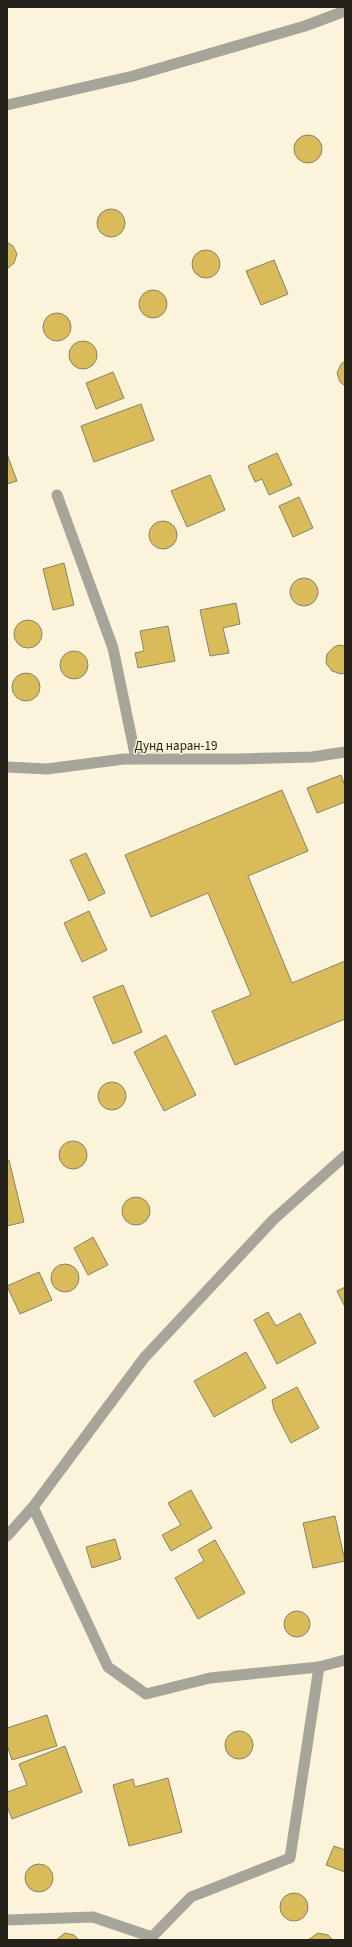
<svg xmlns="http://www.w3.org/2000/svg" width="352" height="1947" font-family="'Source Sans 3',sans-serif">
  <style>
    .building { fill: #d9bc59; stroke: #89826c }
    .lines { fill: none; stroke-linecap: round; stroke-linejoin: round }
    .minor { stroke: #a7a499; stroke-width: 11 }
    .labels { text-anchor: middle; stroke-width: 3; stroke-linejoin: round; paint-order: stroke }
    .street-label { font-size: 13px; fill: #252219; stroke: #fbf4db }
  </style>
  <rect width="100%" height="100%" fill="#fbf4db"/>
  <!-- building -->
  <g class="building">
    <circle cx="308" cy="149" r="14"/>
    <circle cx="111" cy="223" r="14"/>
    <polygon points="7,242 13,246 17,254 14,263 7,269"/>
    <circle cx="206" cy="264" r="14"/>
    <polygon points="274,260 288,294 261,305 246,271"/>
    <circle cx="153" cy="304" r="14"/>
    <circle cx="57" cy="327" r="14"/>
    <circle cx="83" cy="355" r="14"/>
    <polygon points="345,361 345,386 340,382 337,373 341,364"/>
    <polygon points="113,372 124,398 96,409 86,383"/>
    <polygon points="141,404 154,440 94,462 81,426"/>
    <polygon points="277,453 292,485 269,495 262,479 255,482 248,466"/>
    <polygon points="7,454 17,481 7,484"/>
    <polygon points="210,475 225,510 187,527 171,491"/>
    <polygon points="299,497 313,528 293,537 279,506"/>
    <circle cx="163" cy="535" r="14"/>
    <polygon points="64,563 74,605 53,610 43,569"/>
    <circle cx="304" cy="592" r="14"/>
    <polygon points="236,603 240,624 223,628 229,653 210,656 200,610"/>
    <circle cx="28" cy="634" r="14"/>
    <polygon points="168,626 175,661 138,668 135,653 144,651 140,631"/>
    <polygon points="339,645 345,646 345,673 341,674 332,671 326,663 327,654 334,647"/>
    <circle cx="74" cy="665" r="14"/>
    <circle cx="26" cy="687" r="14"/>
    <polygon points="341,775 345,786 345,802 317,813 307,788"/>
    <polygon points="282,790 308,851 248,876 292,983 345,961 345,1019 235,1065 212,1011 251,995 208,893 151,917 125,855"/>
    <polygon points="86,853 105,893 89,901 70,860"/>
    <polygon points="89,911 107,950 82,962 64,923"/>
    <polygon points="123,985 142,1032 113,1044 93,997"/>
    <polygon points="166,1035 196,1095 164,1111 134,1052"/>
    <circle cx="112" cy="1096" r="14"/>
    <circle cx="73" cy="1155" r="14"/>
    <polygon points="9,1160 24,1222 7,1226 7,1161"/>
    <circle cx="136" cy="1211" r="14"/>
    <polygon points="93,1237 108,1265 88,1275 74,1248"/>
    <circle cx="65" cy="1278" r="14"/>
    <polygon points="39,1272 52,1300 20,1314 7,1286"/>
    <polygon points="345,1287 345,1307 337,1291"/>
    <polygon points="268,1312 276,1326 300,1313 316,1343 277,1364 254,1320"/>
    <polygon points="246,1352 266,1388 214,1417 194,1381"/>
    <polygon points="297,1387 319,1428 291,1443 274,1410 272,1400"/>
    <polygon points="191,1490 212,1528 171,1551 162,1535 181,1525 168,1503"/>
    <polygon points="335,1516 345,1561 313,1568 303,1523"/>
    <polygon points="115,1539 121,1559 92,1568 86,1547"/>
    <polygon points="215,1540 245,1593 198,1619 175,1578 204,1561 198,1550"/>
    <circle cx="297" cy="1624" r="13"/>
    <polygon points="47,1715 57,1746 12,1760 7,1745 7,1728"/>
    <circle cx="239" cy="1745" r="14"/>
    <polygon points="65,1746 82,1792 12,1819 7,1806 7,1792 27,1785 19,1764"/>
    <polygon points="168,1778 182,1832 129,1846 113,1785 133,1779 135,1787"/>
    <polygon points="334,1846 345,1850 345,1872 326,1865"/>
    <circle cx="39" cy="1878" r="14"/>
    <circle cx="294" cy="1907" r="14"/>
    <polygon points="65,1933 74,1935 79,1940 56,1940"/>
    <polygon points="318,1933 328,1935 333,1940 308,1940"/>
  </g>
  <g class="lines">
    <!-- minor -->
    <g class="minor">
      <polyline points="7,105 133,76 305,26 345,11"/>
      <polyline points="57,495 113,648 136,759"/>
      <polyline points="7,767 47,769 124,759 237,759 312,757 345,752"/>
      <polyline points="33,1507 108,1667 146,1694 210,1678 319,1667 345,1660"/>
      <polyline points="7,1536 33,1507 144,1358 274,1219 345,1156"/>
      <polyline points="7,1920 93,1917 152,1937 191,1897 290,1858 319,1667"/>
    </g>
  </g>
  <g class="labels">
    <!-- street labels -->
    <g class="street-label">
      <text x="176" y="750">Дунд наран-19</text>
    </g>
  </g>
  <!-- border -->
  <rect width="352" height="1947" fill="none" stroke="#252219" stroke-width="16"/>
</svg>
